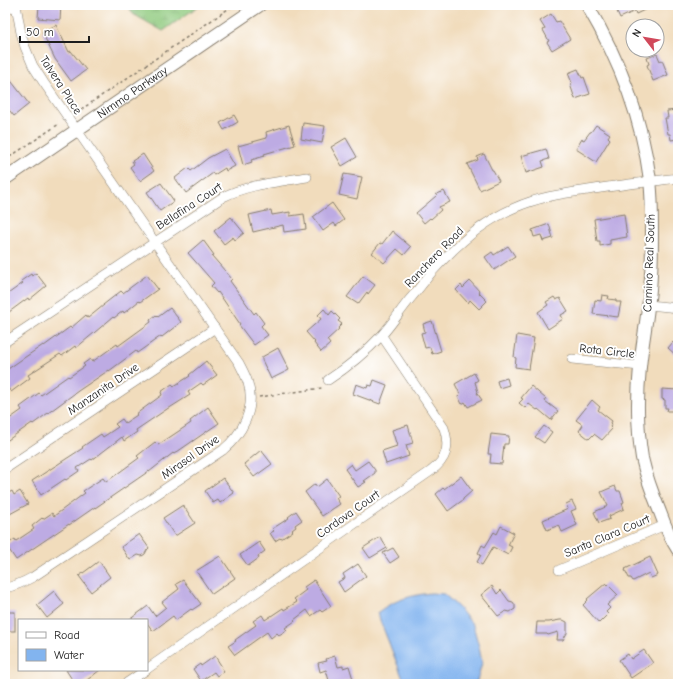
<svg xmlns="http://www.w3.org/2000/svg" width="683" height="689" font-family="'Comic Neue',sans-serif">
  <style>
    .wetland { fill: url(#wetland-marsh); stroke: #56744e }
    .water { fill: #82b4ef; stroke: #4f6886 }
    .building { fill: #bdabe3 }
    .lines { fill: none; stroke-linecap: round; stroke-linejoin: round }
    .minor-casing { stroke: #867c6c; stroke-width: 10 }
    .tertiary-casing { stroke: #867c6c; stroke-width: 14 }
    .path { stroke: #867c6c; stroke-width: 1.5; stroke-dasharray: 3 3; stroke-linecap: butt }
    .minor { stroke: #fff; stroke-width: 9 }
    .tertiary { stroke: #fff; stroke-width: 12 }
    .labels { text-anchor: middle; stroke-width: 4; stroke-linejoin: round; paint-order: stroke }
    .street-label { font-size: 12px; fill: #1c1c1c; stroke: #fff }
  </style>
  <defs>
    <pattern id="wetland-marsh" width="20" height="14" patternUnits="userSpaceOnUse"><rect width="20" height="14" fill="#91cb80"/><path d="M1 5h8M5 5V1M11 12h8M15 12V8" fill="none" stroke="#7cae6e"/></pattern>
  </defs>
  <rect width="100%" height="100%" fill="#fff"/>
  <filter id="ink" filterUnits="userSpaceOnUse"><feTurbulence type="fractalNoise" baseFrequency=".025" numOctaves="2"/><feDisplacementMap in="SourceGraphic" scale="8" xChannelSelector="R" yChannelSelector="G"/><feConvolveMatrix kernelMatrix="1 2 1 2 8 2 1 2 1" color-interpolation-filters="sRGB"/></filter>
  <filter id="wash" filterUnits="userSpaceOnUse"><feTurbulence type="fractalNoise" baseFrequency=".012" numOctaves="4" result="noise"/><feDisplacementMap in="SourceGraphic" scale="16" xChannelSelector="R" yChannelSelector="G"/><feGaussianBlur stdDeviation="0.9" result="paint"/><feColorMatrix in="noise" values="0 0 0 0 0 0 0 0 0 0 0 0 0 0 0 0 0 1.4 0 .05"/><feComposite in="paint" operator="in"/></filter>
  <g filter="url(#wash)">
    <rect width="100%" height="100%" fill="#f1dcbc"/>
    <!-- wetland -->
    <polygon class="wetland" points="128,5 200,5 163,31 133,14"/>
    <!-- water -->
    <path class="water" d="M431 593 444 594 459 608 473 625 479 647 482 663 476 684H405L380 620 378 612C394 600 412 595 431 593Z"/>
    <g id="blocks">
      <!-- building -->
      <g class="building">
        <polygon points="39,5 61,5 60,20 38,18"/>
        <polygon points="614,5 655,5 636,14 635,11 620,18"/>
        <polygon points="551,14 556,22 559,21 570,39 552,50 547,42 549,41 543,30 545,29 540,21"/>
        <polygon points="56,25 69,52 71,51 86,70 71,81 55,59 42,32"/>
        <polygon points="657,54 660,61 662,60 668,75 653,81 647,65 649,64 647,58"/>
        <polygon points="578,69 582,78 584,77 590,94 575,99 570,84 572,83 568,73"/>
        <polygon points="5,73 29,104 14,116 5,105 9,102 5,98"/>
        <polygon points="678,110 678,139 671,140 670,134 668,134 665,118 668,118 667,111"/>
        <polygon points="234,115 238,122 224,130 220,123"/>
        <polygon points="303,123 325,126 322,143 301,139"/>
        <polygon points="289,125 295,145 264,154 265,156 251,160 252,162 243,165 238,146 267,138 266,132"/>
        <polygon points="596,125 610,134 608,137 610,139 596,162 576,149 582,139 584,140 590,132 591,132"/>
        <polygon points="346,138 357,157 342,166 331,147"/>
        <polygon points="225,149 235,166 226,171 225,168 214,175 213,173 186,193 175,178 188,168 191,171 208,158"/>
        <polygon points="546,149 549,159 542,161 544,167 526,173 521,156"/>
        <polygon points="143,154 154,171 140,181 130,167 134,164 132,161"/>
        <polygon points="484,154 492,170 493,170 499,181 480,190 467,164 478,160 477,157"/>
        <polygon points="344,174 362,177 357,199 339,195"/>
        <polygon points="161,183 174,201 160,211 147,192"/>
        <polygon points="444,191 450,202 439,207 441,210 431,219 430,218 424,223 416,213 436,196 435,195"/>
        <polygon points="332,203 344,220 336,226 334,223 323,231 313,217"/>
        <polygon points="271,210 272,215 290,212 290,216 304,214 306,229 284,232 283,225 253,232 249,215"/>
        <polygon points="624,214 627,237 610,240 610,244 600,246 600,241 597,241 594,219"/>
        <polygon points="231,217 244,233 235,240 233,237 224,244 214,231"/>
        <polygon points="549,224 553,238 543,241 541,235 534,237 532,230"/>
        <polygon points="392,231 411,247 404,255 397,249 384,263 372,253 380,243 382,244"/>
        <polygon points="203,240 214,255 212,256 232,279 230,281 254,314 256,312 264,323 261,326 268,335 254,345 239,325 240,324 218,292 217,293 211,286 214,283 188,253"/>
        <polygon points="508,246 515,256 494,270 485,257 492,252 494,255"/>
        <polygon points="36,273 46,286 29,300 28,298 5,315 5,296 23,283 21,281 31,274 32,276"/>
        <polygon points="147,275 158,289 140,302 139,301 124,313 123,311 114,318 113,317 76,348 75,346 62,356 60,354 28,375 30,378 11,392 5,384 5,371 18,362 43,345 44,346 70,327 71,328 86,315 88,318 104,305 103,305 121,291 123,293"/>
        <polygon points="363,276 375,285 368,294 367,292 358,304 347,297"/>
        <polygon points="470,281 480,292 479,293 487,301 479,309 470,300 468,303 456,290 461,285 463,288"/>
        <polygon points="602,295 609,296 608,299 616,300 616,302 621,302 618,317 593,314 595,300 601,301"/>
        <polygon points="554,297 556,300 560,298 568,311 561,315 563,319 548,329 538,312 548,305 546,302"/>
        <polygon points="170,308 181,322 162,337 161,336 137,353 136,351 109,371 109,370 78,391 33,424 32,423 5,442 5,422 22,410 20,407 39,393 41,395 68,376 69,377 85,366 83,364 90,359 92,362 117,344 118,346 151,322 150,320 156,315 158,317"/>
        <polygon points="324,309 329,315 332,311 340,319 338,321 342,324 338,328 339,329 327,340 330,344 321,352 314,343 315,342 306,332 321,319 318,315"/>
        <polygon points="432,321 441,351 432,354 430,347 425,348 421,333 425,332 423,324"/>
        <polygon points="517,335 534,338 529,369 515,367 516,358 514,357"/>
        <polygon points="678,340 678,357 668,348 673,342 674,343"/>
        <polygon points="278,348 289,370 271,379 262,360 262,357"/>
        <polygon points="206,361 217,375 203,385 201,383 188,392 190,395 171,407 170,407 136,430 137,432 124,441 122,437 92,460 91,459 77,468 79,471 66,480 65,479 41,495 32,481 83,448 82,447 101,434 103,437 118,427 115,424 122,419 125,423 137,415 136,414 162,395 161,392 172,384 174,386 190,376 189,375"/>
        <polygon points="474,373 478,380 475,382 478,392 477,393 482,400 468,407 465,402 462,404 458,396 460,394 455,384"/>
        <polygon points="507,378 509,385 499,388 497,381"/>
        <polygon points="374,380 387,385 380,404 353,394 356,384 367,388 368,385 372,386"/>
        <polygon points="531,386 546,399 545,401 558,411 551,420 538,409 537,410 529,404 525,408 519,403 523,399 521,398"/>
        <polygon points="662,389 678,390 678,411 667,411 668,408 665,408 665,400 662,399"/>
        <polygon points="592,400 600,407 598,410 612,421 611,423 612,424 610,427 612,429 602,440 594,434 589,439 579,431 583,425 576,420"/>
        <polygon points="208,407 219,423 174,454 173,453 149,472 149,471 95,508 95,507 69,525 69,524 16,560 6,545 15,539 16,541 34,529 32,526 42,518 43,519 52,513 54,516 85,493 83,491 103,478 106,482 139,458 137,456 155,442 158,445 191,423 190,421"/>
        <polygon points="408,425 413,443 406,445 409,456 386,464 382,451 397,446 392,430"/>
        <polygon points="544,426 552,432 544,443 535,437"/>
        <polygon points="491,434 509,436 508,444 504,444 502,464 490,463 491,454 488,454"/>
        <polygon points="261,450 272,464 254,477 244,464"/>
        <polygon points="368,461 375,470 375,473 364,481 366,482 358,487 345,469 351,464 355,470"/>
        <polygon points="461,476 472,491 463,499 463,500 448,511 436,494 443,488 444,489"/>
        <polygon points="223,478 234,493 220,503 218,500 213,503 205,491"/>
        <polygon points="327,479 339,496 336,498 340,504 322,516 305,492 315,484 317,487"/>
        <polygon points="615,486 617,491 620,491 624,502 622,503 624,509 609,516 610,519 599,523 594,512 608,506 601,492"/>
        <polygon points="12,491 14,495 20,491 28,504 8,515 5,509 5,495"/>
        <polygon points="572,501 576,509 571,511 577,525 562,532 559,525 547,530 543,520 568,509 566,504"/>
        <polygon points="183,505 195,523 175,536 163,518"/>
        <polygon points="296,511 302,520 295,525 296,527 292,530 293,531 281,539 280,538 275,541 270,533 274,531 272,529 289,518 288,517"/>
        <polygon points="501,526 514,533 508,545 512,547 508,555 493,547 482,565 477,562 481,555 478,553 482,545 485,547 494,532 497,534"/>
        <polygon points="139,534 149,548 147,550 145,554 142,556 138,555 130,560 121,547"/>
        <polygon points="380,537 387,548 370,558 363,548"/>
        <polygon points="259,542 265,551 258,556 259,558 248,566 240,555"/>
        <polygon points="393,548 399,557 390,563 383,553"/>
        <polygon points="220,556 235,578 212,594 196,571"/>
        <polygon points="650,557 658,575 651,578 649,573 633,581 631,578 629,578 625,570 626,570 625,569"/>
        <polygon points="99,561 110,577 91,592 79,576"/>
        <polygon points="358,564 366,576 344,592 338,582 345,578 343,574"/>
        <polygon points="183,580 201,604 192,610 191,609 176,620 173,616 153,631 147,623 147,620 129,620 148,606 155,616 166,607 162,602 179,589 176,584"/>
        <polygon points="314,580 331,606 322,612 320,610 311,616 307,610 294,620 295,621 285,628 287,630 279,635 277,633 271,638 267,632 235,655 228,646 236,641 235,640 256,625 253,621 262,615 265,620 283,608 284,610 297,602 294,599 306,590 304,587"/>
        <polygon points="606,583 618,595 607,605 610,608 606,612 608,614 599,623 583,605 588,600 587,599"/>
        <polygon points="492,586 497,594 501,590 509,601 513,602 515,605 515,609 510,612 506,611 498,616 481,595"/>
        <polygon points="54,591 64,604 47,618 37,605"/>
        <rect x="5" y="612" width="10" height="19"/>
        <polygon points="560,620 563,620 567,622 567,633 563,640 557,640 558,632 548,635 547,634 536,634 537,622 549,622"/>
        <polygon points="644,650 653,663 631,678 619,660 628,654 631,659"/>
        <polygon points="215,656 222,667 221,667 224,671 217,676 214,672 201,681 193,669 200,664 201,666"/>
        <polygon points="335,656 338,667 343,666 343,668 349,666 353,679 337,684 330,684 326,670 320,672 318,663 327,661 326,659"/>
        <polygon points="66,670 100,670 82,684 75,684"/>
      </g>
    </g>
  </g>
  <g filter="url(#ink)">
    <use href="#blocks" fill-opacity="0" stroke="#867c6c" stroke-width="1"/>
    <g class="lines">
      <defs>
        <g id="minor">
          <polyline points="5,8 16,7"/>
          <polyline points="649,305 678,308"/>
          <path d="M5 342 223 197C249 184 279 182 307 177"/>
          <polyline points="572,359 640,366"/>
          <path d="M328 380C348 367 366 352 382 335 392 324 400 311 410 299 417 291 424 282 431 273 454 247 482 222 514 208 539 197 561 194 588 190 618 185 648 182 678 178"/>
          <polyline points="5,469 215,328"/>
          <polyline points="559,570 665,525"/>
          <path d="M5 588C15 586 24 582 33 577L223 450C242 434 256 409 248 383 246 376 242 369 239 363L44 83 33 66 25 47 21 33 16 5"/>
          <path d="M147 669 350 527 431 471C447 459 450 447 444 428L382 336"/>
          <polyline points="125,684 146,670"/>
        </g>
        <g id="tertiary">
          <path d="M587 5C619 59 642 118 650 180 652 197 652 214 652 232 652 246 652 260 651 274 650 306 643 336 640 367 637 397 637 428 642 458 646 476 653 495 660 512 665 526 670 538 678 550"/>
          <path id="s1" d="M5 179 260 5"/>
        </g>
      </defs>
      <!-- minor casing -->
      <use href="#minor" class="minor-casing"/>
      <!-- tertiary casing -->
      <use href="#tertiary" class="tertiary-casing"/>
      <!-- path -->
      <g class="path">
        <polyline points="76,113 234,5"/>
        <polyline points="5,160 59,124"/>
        <polyline points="259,397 322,388"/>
      </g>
      <!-- minor -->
      <use href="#minor" class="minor"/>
      <!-- tertiary -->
      <use href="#tertiary" class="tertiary"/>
    </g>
  </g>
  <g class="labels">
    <!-- street labels -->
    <g class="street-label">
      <text transform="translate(61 85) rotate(57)" y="4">Talvera Place</text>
      <text dy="4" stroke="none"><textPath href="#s1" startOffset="154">Nimmo Parkway</textPath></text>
      <text transform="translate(189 206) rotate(-33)" y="4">Bellafina Court</text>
      <text transform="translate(434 257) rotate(-46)" y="4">Ranchero Road</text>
      <text transform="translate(649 263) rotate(-88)" y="4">Camino Real South</text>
      <text transform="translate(607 351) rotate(6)" y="4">Rota Circle</text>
      <text transform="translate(103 389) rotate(-34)" y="4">Manzanita Drive</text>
      <text transform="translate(190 457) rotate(-35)" y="4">Mirasol Drive</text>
      <text transform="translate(348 514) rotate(-35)" y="4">Cordova Court</text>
      <text transform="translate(607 536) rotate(-23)" y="4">Santa Clara Court</text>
    </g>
  </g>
  <!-- margin -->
  <rect width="683" height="689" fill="none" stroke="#fff" stroke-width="20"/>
  <!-- legend -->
  <rect x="18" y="619" width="130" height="52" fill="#ffffff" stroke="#a4a4a4"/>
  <rect x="26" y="632" width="20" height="6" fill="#ffffff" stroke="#a4a4a4"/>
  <text x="54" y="639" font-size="12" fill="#1c1c1c">Road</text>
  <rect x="26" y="649" width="20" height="12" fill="#82b4ef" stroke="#a4a4a4"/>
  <text x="54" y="659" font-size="12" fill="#1c1c1c">Water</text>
  <!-- north arrow -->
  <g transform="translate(645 38) rotate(301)"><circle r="19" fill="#ffffff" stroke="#a4a4a4"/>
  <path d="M0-3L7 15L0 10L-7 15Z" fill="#d1495b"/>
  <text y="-6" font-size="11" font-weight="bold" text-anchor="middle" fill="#1c1c1c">N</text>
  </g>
  <!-- scale -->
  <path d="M20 36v6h69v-6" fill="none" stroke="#1c1c1c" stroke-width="2"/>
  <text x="26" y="36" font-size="12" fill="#1c1c1c" stroke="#ffffff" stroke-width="3" paint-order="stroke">50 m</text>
</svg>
